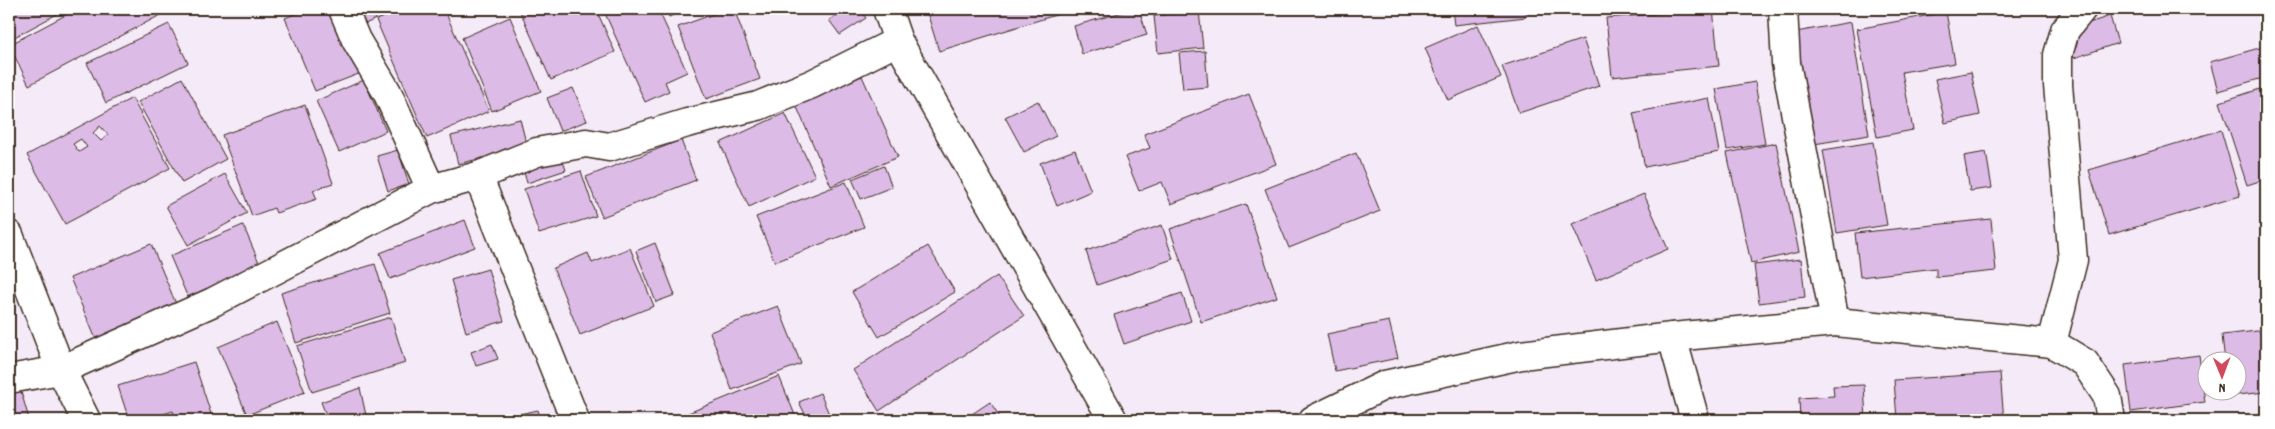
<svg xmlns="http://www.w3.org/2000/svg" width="2275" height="429" font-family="Dekko,sans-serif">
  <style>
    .building { fill: #ddbbe7; stroke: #3b2a1e; fill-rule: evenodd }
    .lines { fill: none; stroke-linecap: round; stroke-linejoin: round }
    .street-casing { stroke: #3b2a1e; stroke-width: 31 }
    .street { stroke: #fff; stroke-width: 28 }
  </style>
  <rect width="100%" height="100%" fill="#f5ebf8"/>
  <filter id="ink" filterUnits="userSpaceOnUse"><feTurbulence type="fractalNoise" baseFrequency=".02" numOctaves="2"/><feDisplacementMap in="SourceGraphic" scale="10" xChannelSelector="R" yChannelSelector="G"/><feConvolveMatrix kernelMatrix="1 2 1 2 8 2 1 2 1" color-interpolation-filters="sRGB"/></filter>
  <g filter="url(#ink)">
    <!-- building -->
    <g class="building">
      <polygon points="9,9 57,9 59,13 9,40"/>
      <polygon points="77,9 167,9 168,11 29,85 9,45"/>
      <polygon points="307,9 334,9 361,73 315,91 285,18"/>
      <polygon points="351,9 372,9 376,19 358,27"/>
      <polygon points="403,9 444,9 489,111 427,138 376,20"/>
      <polygon points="519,9 596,9 615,52 551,80"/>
      <polygon points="603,9 658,9 687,72 665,82 669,91 645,102"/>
      <polygon points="666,9 686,9 669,17"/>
      <polygon points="727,9 734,9 760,79 706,99 678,27"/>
      <polygon points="846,9 860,9 866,18 840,35 829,20"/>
      <polygon points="926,9 1075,9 939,51"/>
      <polygon points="1133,9 1139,9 1147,35 1082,54 1074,26"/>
      <polygon points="1452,9 1526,9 1526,17 1454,25"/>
      <polygon points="1532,9 1576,9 1532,12"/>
      <polygon points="1713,9 1719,66 1612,77 1606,18"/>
      <polygon points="1199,11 1203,48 1158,53 1154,16"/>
      <polygon points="1946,12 1955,63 1902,72 1913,130 1877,137 1857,29"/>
      <polygon points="2110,16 2118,43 2074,58 2065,31"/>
      <polygon points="510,17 541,91 492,111 462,38"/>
      <polygon points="1851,22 1869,135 1814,144 1796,32"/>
      <polygon points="169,24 188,63 106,103 87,63"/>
      <polygon points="1478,25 1501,77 1448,100 1425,48"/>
      <polygon points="1583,39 1599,86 1519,113 1502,66"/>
      <polygon points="2266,46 2266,77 2218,91 2210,62"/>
      <polygon points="1205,51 1208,87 1183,89 1179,53"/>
      <polygon points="1971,72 1980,115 1945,123 1935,79"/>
      <polygon points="862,76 898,157 831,186 796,105"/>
      <polygon points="182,78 226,159 182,183 138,102"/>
      <polygon points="364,80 386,131 339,152 316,101"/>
      <polygon points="1755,82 1765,144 1727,150 1716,89"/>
      <polygon points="2266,87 2266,179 2247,185 2220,102"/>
      <polygon points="573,88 587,121 560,131 547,98"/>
      <polygon points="1249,94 1276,164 1171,204 1162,182 1139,191 1125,157 1150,148 1144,134"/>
      <path d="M132 98 170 168 65 224 27 155ZM100 126 108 135 101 141 93 133ZM81 139 87 147 79 152 73 144Z"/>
      <polygon points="1709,98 1719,152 1645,167 1633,113"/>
      <polygon points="1038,101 1056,136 1024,152 1005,117"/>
      <polygon points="305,105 333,183 313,190 317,199 276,213 274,208 252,216 222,135"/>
      <polygon points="785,113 815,176 749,207 720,143"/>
      <polygon points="520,119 527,147 458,164 451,136"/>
      <polygon points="2221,130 2240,196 2109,235 2089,170"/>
      <polygon points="681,140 696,180 602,217 586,177"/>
      <polygon points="1873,142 1887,225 1837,233 1823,150"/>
      <polygon points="1776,143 1799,252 1751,263 1727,153"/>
      <polygon points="398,150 409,184 388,191 377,156"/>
      <polygon points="1075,150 1091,191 1057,206 1040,163"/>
      <polygon points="1986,152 1992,188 1970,191 1964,156"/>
      <polygon points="560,153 566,170 527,183 522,165"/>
      <polygon points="1356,153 1380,211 1289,248 1265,189"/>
      <polygon points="884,166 892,187 861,199 852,179"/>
      <polygon points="581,171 596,216 539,234 524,189"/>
      <polygon points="225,174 247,213 188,245 166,206"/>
      <polygon points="846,182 864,227 775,262 756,217"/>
      <polygon points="1644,194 1668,249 1596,280 1572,224"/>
      <polygon points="1246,204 1277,297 1201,322 1170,229"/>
      <polygon points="1991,219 1996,271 1936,277 1936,268 1860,277 1855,233"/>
      <polygon points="465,220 475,247 390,279 380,253"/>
      <polygon points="243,225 261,267 188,298 170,256"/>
      <polygon points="1162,225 1173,259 1097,285 1086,251"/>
      <polygon points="655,243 675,295 656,302 636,251"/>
      <polygon points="151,244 179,311 98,344 70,278"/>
      <polygon points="928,246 955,292 879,337 852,292"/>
      <polygon points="630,248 654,306 580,335 553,268 588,253 592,263"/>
      <polygon points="1801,259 1805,297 1759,303 1754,265"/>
      <polygon points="375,264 390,313 296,343 281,293"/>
      <polygon points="488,269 504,321 466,332 451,280"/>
      <polygon points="997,276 1024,316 879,411 853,370"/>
      <polygon points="1182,293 1191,321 1124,344 1114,315"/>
      <polygon points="778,306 801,364 732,390 710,332"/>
      <polygon points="391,317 405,363 312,392 297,346"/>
      <polygon points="1389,321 1398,358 1335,371 1327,334"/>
      <polygon points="277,322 305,392 247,415 218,347"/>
      <polygon points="2266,330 2266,392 2228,396 2228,392 2238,392 2238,362 2225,362 2222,335"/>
      <polygon points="492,344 498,359 476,366 471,352"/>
      <polygon points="2199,355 2205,402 2131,412 2125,365"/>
      <polygon points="194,362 213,420 176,420 173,411 144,420 129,420 118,386"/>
      <polygon points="2000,373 2004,420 1897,420 1894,380"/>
      <polygon points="779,376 797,420 671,420"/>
      <polygon points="1864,385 1866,420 1800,420 1799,398 1834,396 1833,386"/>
      <polygon points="20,388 29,419 9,420 9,392"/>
      <polygon points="360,388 367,420 328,420 321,402"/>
      <polygon points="820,393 829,414 815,420 808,420 799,402"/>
      <polygon points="990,402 1002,420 963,420"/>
      <polygon points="538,410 541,420 517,420 515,415"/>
    </g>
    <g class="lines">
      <defs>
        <g id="street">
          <polyline points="343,9 356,40 387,92 431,189"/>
          <polyline points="887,9 898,41 1113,420"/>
          <polyline points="1783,9 1786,63 1835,322"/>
          <polyline points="478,176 575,420"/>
          <polyline points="9,235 61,370 86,420"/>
          <polyline points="1672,337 1695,420"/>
          <polyline points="2052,343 2073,260 2058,85 2058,55 2065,30 2082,9"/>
          <polyline points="9,379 61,370 213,302 431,189 478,176 537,152 586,143 609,147 687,123 758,106 812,84 898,41"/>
          <polyline points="1313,420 1385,385 1521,355 1672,337 1835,322 2052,343 2085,363 2107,396 2111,420"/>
        </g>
      </defs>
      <!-- street casing -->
      <use href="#street" class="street-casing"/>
      <!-- street -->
      <use href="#street" class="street"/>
    </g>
  </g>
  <!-- margin -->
  <rect width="2275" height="429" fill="none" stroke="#fff" stroke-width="30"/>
  <rect x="15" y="15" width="2245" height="399" fill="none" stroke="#3b2a1e" stroke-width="2" filter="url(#ink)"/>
  <!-- north arrow -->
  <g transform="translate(2222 376) rotate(179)"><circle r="24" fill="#ffffff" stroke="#b1aaa5"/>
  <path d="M0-4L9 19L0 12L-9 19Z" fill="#d1495b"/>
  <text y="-8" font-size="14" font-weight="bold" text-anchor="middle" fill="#3b2a1e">N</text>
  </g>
</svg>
